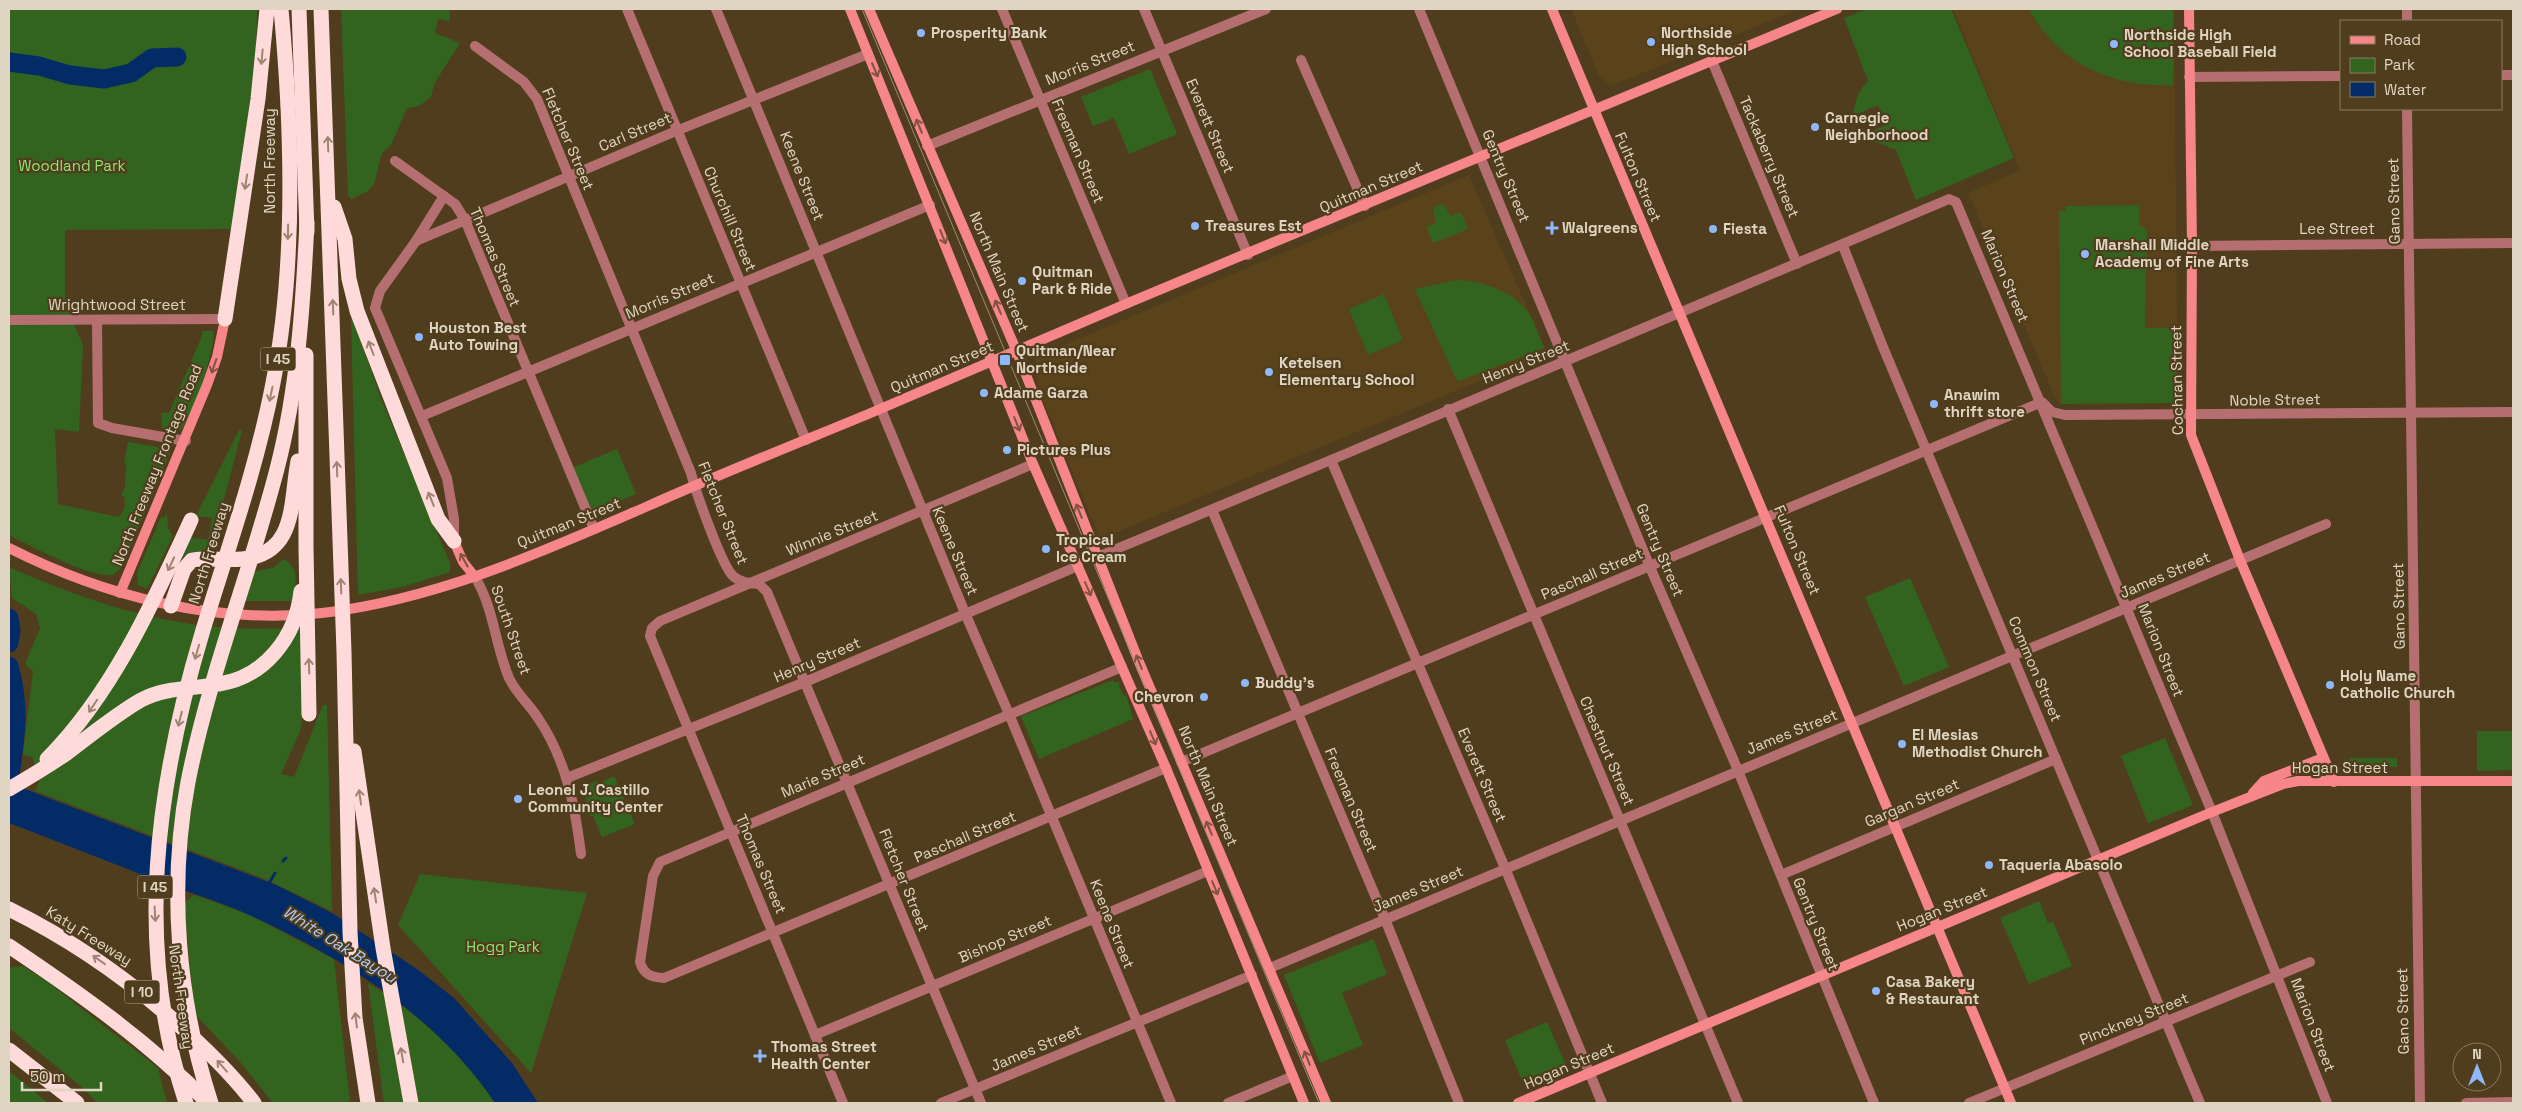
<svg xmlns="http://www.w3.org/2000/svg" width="2522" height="1112" font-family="'Space Grotesk',sans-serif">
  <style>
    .built { fill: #5a421a }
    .green { fill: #326420 }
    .water { fill: #032c67 }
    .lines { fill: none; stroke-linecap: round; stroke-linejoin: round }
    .stream { stroke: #032c67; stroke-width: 3 }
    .river { stroke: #032c67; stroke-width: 19 }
    .street { stroke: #b66f71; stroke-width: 10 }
    .secondary { stroke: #f6868a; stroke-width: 10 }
    .highway { stroke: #fedada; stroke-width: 15 }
    .tram { stroke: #9b8c74; stroke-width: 1 }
    .oneway { stroke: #9e8472 }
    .oneway2 { stroke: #82533e }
    .poi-dot { fill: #8db9fc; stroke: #503d1d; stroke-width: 2 }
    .labels { text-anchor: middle; stroke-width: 4.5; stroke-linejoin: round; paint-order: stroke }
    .shield { fill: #503d1d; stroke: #b5a791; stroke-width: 1 }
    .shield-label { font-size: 14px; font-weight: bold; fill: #e0d5c3 }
    .poi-label { font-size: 15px; font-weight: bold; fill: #e0d5c3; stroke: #503d1d; text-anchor: start }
    .street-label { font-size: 15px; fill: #e0d5c3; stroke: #503d1d }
    .park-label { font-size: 15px; fill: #8de473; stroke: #503d1d }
    .water-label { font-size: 16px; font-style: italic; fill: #b0cdf8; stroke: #503d1d }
  </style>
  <rect width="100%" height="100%" fill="#503d1d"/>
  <!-- built -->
  <g class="built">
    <polygon points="1571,9 1799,9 1611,86 1599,76"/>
    <polygon points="1953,9 2174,9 2178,403 2061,404 2056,400 1968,193 2020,170"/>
    <polygon points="1469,175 1547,353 1100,539 1038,388 1035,357"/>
  </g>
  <!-- green -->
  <g class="green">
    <path d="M9 9H257L256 61 234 229 65 230V304L83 345 79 432 55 429 58 504 118 517C125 513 126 503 124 496L121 495 125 487 126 464 124 463 128 442 157 447 170 453 122 567 113 575C90 578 31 546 9 535Z"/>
    <polygon points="341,9 450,9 449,21 438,19 435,33 460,43 434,84 431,97 419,106 407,108 391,145 382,153 374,184 367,192 351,199 348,195"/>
    <path d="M1867 9H1951L2014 158 1916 200 1896 150 1860 136 1886 125 1878 105 1853 116C1855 101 1858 91 1868 81L1844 18Z"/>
    <path d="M2029 9H2173V85C2113 88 2058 64 2029 9Z"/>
    <polygon points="1150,69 1177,134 1129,154 1114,118 1093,126 1081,97"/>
    <polygon points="1440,204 1444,205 1451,216 1461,212 1468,229 1433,243 1426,227 1436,223 1433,209"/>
    <polygon points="2139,205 2139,225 2147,230 2145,328 2178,328 2178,403 2061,404 2059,211 2066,211 2066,206"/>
    <path d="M1457 280C1482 281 1513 291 1528 312 1535 323 1539 336 1544 348L1459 381 1456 379 1415 289Z"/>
    <polygon points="1384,294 1403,340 1368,355 1349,309"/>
    <polygon points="351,319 353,319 382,401 450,563 450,572 402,587 358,595"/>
    <path d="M202 331H213L214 337C208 368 198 403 181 430L174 431 162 428 161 413H169L202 336Z"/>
    <polygon points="239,430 242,431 210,551 191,552 181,558 186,537 208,540 212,518 196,516"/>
    <polygon points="617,449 636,494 592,513 572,468"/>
    <polygon points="167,513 168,528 173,536 147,589 138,585 137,573 161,517 164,518"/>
    <path d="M284 559C301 569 295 585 293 601H243L252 572 273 568Z"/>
    <path d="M9 567C76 597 144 620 217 627 245 630 275 628 304 628V707L300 731 281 774 294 777 323 705H327L332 911 265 879 35 791 39 782 33 758 23 754 33 671 25 664 40 628 36 614 12 598Z"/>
    <polygon points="1910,578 1949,667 1904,686 1865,597"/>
    <polygon points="1113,680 1114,682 1120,682 1119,686 1124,696 1126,695 1133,719 1039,759 1021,716"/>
    <polygon points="2477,731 2513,731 2513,770 2477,771"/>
    <polygon points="2165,738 2193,805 2148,823 2121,756"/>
    <polygon points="2351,758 2397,758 2397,767 2347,767 2347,761"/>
    <polygon points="614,776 635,824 602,837 593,816 590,816 583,787 596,781 600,783"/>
    <polygon points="420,874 587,893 531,1073 398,925"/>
    <polygon points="194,895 248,914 334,959 350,1103 273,1103 241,1063 194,1013 184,903"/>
    <polygon points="2039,901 2048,923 2053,922 2072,966 2029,984 2000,918"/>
    <polygon points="1373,939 1387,974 1342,993 1363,1045 1320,1063 1284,975"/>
    <polygon points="23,966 49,983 158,1068 167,1103 98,1103 77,1083 9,1028 9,968"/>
    <path d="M368 983C419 1014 462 1054 495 1103H384Z"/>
    <polygon points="1547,1022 1566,1065 1523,1083 1505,1040"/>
    <polygon points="9,1071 48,1103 9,1103"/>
  </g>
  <!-- water -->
  <path class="water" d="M9 783 276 885 332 913 417 969 454 998 512 1063 538 1103H495C438 1017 342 957 249 915 221 902 190 893 160 882 110 862 59 842 9 823Z"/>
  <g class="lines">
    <!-- stream -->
    <g class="stream">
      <polyline points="283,861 286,858"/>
      <polyline points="268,885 275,873"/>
    </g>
    <!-- river -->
    <g class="river">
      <polyline points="9,62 39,66 70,75 104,79 131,73 152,58 177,57"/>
      <polyline points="9,618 11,631 9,643"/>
      <path d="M9 666C21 708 15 740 9 782"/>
    </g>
    <!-- street -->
    <g class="street">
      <polyline points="627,9 806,440"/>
      <polyline points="716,9 965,613 1009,714 1171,1103"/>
      <polyline points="1002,9 1126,304"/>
      <polyline points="1144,9 1248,255"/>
      <polyline points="1419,9 1650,567 1734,761 1874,1103"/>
      <polyline points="2407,9 2407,21"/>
      <path d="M475 46 524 82 537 99 691 473C695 490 722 566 733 576 741 583 749 583 759 584L767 592 981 1103"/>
      <polyline points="1301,60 1365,206"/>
      <polyline points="1712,61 1797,264"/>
      <polyline points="2501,75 2513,75"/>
      <polyline points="2189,77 2341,76"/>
      <polyline points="2407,109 2420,1103"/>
      <polyline points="927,146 1266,9"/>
      <polyline points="395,161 455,204 465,220 594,529"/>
      <polyline points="416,241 444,196"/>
      <polyline points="1843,246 1883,347 2200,1103"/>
      <polyline points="2192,246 2513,243"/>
      <polyline points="9,320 225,319"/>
      <polyline points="97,320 98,423 112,428 186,441"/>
      <polyline points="1448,409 1738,1103"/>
      <polyline points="422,416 930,205"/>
      <polyline points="1331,460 1505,868 1602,1103"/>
      <polyline points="1212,510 1385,919 1459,1103"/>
      <polyline points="454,540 454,519 447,478 375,308 380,291 416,241 676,131 868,54"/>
      <polyline points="1097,557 1331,460 1949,199 1956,202 2212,812 2327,1103"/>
      <path d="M475 577C494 608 495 645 509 678 516 693 529 704 538 718 566 759 575 806 581 854"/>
      <path d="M1122 667 660 862 653 876 640 962C644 975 651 977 664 978L1166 768"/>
      <polyline points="1181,762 2042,402 2052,412 2065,415 2513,412"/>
      <polyline points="567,778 805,682 1078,566"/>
      <polyline points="1781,875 2056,759"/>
      <polyline points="1270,968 2326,524"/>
      <polyline points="815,1035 1208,871"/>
      <polyline points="843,1103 650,636 652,628 660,621 1033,464"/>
      <polyline points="941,1103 1252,975"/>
      <polyline points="1228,1103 1293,1076"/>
      <polyline points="1969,1103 2310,962"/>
      <polyline points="2466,1103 2513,1102"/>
    </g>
    <!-- secondary -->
    <g class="secondary">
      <polyline points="850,9 1033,464 1166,768 1304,1103"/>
      <polyline points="869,9 1017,352 1139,662 1326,1103"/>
      <polyline points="1552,9 2011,1103"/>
      <polyline points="2189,9 2192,246 2191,435 2240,560 2334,782"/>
      <polyline points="454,541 463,562 475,577"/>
      <path d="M9 548C104 596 215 625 322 613 438 599 542 552 648 506 720 474 793 445 866 415 954 378 1041 340 1128 303 1364 204 1601 107 1837 9"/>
      <polyline points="120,593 207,385 217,357 225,319"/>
      <polyline points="2253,793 2264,781 2323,758"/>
      <polyline points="1518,1103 2212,812 2283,784 2298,781 2513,781"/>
    </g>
    <!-- highway -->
    <g class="highway">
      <polyline points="299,9 307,232"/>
      <polyline points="321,9 344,652 350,932 355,1018 368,1103"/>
      <polyline points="334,207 345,239 349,279 357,311 438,519 454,541"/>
      <polyline points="225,319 258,99 267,9"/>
      <polyline points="306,355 306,547 309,714"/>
      <path d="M171 606 184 569 192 560C208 557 226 561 242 559 297 554 290 503 298 461"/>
      <polyline points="354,751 383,948 411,1103"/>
      <path d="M47 759C112 694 153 603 191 520"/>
      <path d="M9 789C28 778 48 766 67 753 91 735 115 715 141 700 165 687 193 689 219 684 265 677 296 637 301 591"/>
      <path d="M9 909C76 942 134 983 189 1034 212 1055 235 1078 254 1103"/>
      <path d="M9 946C79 993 149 1042 208 1103"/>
      <polyline points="9,1050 77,1103"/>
      <path d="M186 1103C134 946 156 786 203 630 228 548 257 467 273 383 296 267 292 127 281 9"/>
      <path d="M211 1103C178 1001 168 888 188 782 209 675 250 574 277 469 298 388 303 305 307 222"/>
    </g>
    <!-- tram -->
    <polyline class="tram" points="862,9 1319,1103"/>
  </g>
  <!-- one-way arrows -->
  <defs><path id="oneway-shaft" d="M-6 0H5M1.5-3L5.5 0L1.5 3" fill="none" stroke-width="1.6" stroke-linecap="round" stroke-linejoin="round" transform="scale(1.25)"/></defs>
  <g class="oneway">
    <use href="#oneway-shaft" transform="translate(262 57) rotate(95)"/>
    <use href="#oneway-shaft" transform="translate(328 144) rotate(-92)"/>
    <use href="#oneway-shaft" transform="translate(246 182) rotate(98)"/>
    <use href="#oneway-shaft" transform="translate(288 232) rotate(91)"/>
    <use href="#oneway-shaft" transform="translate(333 307) rotate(-92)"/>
    <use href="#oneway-shaft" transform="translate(371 348) rotate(-111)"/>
    <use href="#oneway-shaft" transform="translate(271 394) rotate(102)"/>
    <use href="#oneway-shaft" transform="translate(337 469) rotate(-92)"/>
    <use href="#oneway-shaft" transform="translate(431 499) rotate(-112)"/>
    <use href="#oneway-shaft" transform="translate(171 564) rotate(115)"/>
    <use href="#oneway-shaft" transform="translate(341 586) rotate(-92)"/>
    <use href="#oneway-shaft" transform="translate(197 652) rotate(106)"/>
    <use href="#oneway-shaft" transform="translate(309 666) rotate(-92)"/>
    <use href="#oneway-shaft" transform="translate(93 706) rotate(124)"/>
    <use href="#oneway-shaft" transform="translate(180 719) rotate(104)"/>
    <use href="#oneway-shaft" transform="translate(360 797) rotate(-98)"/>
    <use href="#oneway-shaft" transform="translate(375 895) rotate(-99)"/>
    <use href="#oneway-shaft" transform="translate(155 914) rotate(87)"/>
    <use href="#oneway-shaft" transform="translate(99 960) rotate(-145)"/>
    <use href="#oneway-shaft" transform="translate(356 1020) rotate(-97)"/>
    <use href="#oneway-shaft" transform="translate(402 1055) rotate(-100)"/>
    <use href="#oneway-shaft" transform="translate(222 1066) rotate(-131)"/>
  </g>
  <g class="oneway2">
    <use href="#oneway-shaft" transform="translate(875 70) rotate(67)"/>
    <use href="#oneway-shaft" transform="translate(919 126) rotate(-113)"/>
    <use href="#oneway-shaft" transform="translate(943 237) rotate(68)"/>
    <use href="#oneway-shaft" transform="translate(998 307) rotate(-113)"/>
    <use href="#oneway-shaft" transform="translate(214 366) rotate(109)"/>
    <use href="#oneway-shaft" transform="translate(1017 424) rotate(68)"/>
    <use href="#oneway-shaft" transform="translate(1079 511) rotate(-112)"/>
    <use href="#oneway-shaft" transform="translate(464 560) rotate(-119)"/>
    <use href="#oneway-shaft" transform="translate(1088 589) rotate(66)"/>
    <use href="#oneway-shaft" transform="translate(1139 662) rotate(-112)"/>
    <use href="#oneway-shaft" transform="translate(1153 738) rotate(67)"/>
    <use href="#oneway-shaft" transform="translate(1209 828) rotate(-113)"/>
    <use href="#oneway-shaft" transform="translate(1215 888) rotate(67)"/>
    <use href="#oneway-shaft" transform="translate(1307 1058) rotate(-112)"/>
  </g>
  <!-- markers -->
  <g class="poi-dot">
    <circle cx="921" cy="33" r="5"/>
    <circle cx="1651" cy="42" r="5"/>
    <circle cx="2114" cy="44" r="5"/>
    <circle cx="1815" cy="127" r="5"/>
    <circle cx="1195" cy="226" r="5"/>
    <path d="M1549.5 220.5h5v5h5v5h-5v5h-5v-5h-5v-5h5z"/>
    <circle cx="1713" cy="229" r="5"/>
    <circle cx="2085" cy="254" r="5"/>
    <circle cx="1022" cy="281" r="5"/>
    <circle cx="419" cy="337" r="5"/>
    <rect x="999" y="354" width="12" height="12" rx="2.5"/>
    <circle cx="1269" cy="372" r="5"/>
    <circle cx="984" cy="393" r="5"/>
    <circle cx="1934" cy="404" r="5"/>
    <circle cx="1007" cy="450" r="5"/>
    <circle cx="1046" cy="549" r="5"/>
    <circle cx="1245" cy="683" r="5"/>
    <circle cx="2330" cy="685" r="5"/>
    <circle cx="1204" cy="697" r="5"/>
    <circle cx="1902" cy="744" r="5"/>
    <circle cx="518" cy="799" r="5"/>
    <circle cx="1989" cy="865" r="5"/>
    <circle cx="1876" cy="991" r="5"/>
    <path d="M757.5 1048.5h5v5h5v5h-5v5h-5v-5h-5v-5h5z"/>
  </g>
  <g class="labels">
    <!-- shield labels -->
    <g class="shield">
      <rect x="260.5" y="347.5" width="35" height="23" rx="4"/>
      <rect x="137.5" y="875.5" width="35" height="23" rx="4"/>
      <rect x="124.5" y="980.5" width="35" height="23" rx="4"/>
    </g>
    <g class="shield-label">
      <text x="278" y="364">I 45</text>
      <text x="155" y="892">I 45</text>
      <text x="142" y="997">I 10</text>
    </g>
    <!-- poi labels -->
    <g class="poi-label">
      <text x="931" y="38">Prosperity Bank</text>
      <text x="1661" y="38">Northside<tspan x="1661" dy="17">High School</tspan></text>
      <text x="2124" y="40">Northside High<tspan x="2124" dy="17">School Baseball Field</tspan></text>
      <text x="1825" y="123">Carnegie<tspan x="1825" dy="17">Neighborhood</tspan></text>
      <text x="1205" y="231">Treasures Est</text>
      <text x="1562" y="233">Walgreens</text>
      <text x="1723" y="234">Fiesta</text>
      <text x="2095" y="250">Marshall Middle<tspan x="2095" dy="17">Academy of Fine Arts</tspan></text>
      <text x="1032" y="277">Quitman<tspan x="1032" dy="17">Park &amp; Ride</tspan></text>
      <text x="429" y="333">Houston Best<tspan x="429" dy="17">Auto Towing</tspan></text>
      <text x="1016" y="356">Quitman/Near<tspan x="1016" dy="17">Northside</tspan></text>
      <text x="1279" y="368">Ketelsen<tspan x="1279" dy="17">Elementary School</tspan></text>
      <text x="994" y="398">Adame Garza</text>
      <text x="1944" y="400">Anawim<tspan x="1944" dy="17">thrift store</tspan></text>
      <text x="1017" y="455">Pictures Plus</text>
      <text x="1056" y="545">Tropical<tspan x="1056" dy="17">Ice Cream</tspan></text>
      <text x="2340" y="681">Holy Name<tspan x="2340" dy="17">Catholic Church</tspan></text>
      <text x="1255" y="688">Buddy's</text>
      <text x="1194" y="702" text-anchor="end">Chevron</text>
      <text x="1912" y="740">El Mesias<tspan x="1912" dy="17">Methodist Church</tspan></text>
      <text x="528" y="795">Leonel J. Castillo<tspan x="528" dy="17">Community Center</tspan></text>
      <text x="1999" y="870">Taqueria Abasolo</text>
      <text x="1886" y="987">Casa Bakery<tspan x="1886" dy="17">&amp; Restaurant</tspan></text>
      <text x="771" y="1052">Thomas Street<tspan x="771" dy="17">Health Center</tspan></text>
    </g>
    <!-- street labels -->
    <g class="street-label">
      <text transform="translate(1090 63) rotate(-22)" y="5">Morris Street</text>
      <text transform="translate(1210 126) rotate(67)" y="5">Everett Street</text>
      <text transform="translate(635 132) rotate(-23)" y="5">Carl Street</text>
      <text transform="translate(568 139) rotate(67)" y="5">Fletcher Street</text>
      <text transform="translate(1078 151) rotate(67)" y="5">Freeman Street</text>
      <text transform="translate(1769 157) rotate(67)" y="5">Tackaberry Street</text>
      <text transform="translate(270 161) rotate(-90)" y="5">North Freeway</text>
      <text transform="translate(802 176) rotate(68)" y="5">Keene Street</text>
      <text transform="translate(1506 176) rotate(67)" y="5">Gentry Street</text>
      <text transform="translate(1638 177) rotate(67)" y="5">Fulton Street</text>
      <text transform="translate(1371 187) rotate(-23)" y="5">Quitman Street</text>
      <text transform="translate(2394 201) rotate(-91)" y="5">Gano Street</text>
      <text transform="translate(730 219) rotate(67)" y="5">Churchill Street</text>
      <text x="2337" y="234">Lee Street</text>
      <text transform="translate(495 257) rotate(67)" y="5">Thomas Street</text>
      <text transform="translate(999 272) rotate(67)" y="5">North Main Street</text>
      <text transform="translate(2005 276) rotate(67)" y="5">Marion Street</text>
      <text transform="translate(670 296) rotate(-23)" y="5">Morris Street</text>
      <text x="117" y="310">Wrightwood Street</text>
      <text transform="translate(1526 362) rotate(-22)" y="5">Henry Street</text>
      <text transform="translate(942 367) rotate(-23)" y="5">Quitman Street</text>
      <text transform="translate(2177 380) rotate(-91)" y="5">Cochran Street</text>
      <text transform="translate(2275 400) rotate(-1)" y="5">Noble Street</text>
      <text transform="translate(157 465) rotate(-68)" y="5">North Freeway Frontage Road</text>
      <text transform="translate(723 513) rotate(68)" y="5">Fletcher Street</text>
      <text transform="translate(569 523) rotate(-22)" y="5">Quitman Street</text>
      <text transform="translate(832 533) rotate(-22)" y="5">Winnie Street</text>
      <text transform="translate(1660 550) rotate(67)" y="5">Gentry Street</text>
      <text transform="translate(1797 550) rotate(67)" y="5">Fulton Street</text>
      <text transform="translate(955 551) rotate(67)" y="5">Keene Street</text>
      <text transform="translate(209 553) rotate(-73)" y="5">North Freeway</text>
      <text transform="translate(1592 574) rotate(-23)" y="5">Paschall Street</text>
      <text transform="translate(2165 575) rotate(-23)" y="5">James Street</text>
      <text transform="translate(2399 606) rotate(-91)" y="5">Gano Street</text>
      <text transform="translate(511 630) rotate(71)" y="5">South Street</text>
      <text transform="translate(2161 650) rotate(68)" y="5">Marion Street</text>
      <text transform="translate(817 660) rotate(-23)" y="5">Henry Street</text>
      <text transform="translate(2035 669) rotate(67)" y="5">Common Street</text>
      <text transform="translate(1792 732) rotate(-22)" y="5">James Street</text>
      <text transform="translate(1607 751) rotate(67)" y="5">Chestnut Street</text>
      <text x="2340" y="773">Hogan Street</text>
      <text transform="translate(1482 775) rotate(67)" y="5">Everett Street</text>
      <text transform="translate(823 776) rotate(-23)" y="5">Marie Street</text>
      <text transform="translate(1208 786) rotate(67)" y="5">North Main Street</text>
      <text transform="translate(1351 800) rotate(67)" y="5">Freeman Street</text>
      <text transform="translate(1912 803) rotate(-23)" y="5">Gargan Street</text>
      <text transform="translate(965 837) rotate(-23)" y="5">Paschall Street</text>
      <text transform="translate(761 864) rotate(67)" y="5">Thomas Street</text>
      <text transform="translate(904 880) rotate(68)" y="5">Fletcher Street</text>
      <text transform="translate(1418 889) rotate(-23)" y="5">James Street</text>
      <text transform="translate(1942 909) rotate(-22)" y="5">Hogan Street</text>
      <text transform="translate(1112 924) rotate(68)" y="5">Keene Street</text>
      <text transform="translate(1816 924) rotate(68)" y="5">Gentry Street</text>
      <text transform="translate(89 936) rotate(32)" y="5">Katy Freeway</text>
      <text transform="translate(1005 939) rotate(-23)" y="5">Bishop Street</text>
      <text transform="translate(181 997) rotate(82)" y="5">North Freeway</text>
      <text transform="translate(2403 1011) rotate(-91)" y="5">Gano Street</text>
      <text transform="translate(2134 1019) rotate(-22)" y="5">Pinckney Street</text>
      <text transform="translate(2313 1025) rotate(69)" y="5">Marion Street</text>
      <text transform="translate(1036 1048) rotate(-23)" y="5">James Street</text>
      <text transform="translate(1569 1066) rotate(-23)" y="5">Hogan Street</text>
    </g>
    <!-- park labels -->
    <g class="park-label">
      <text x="72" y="171">Woodland Park</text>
      <text x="503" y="952">Hogg Park</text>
    </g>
    <!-- water labels -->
    <g class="water-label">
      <text transform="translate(340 944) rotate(32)" y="6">White Oak Bayou</text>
    </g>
  </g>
  <!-- border -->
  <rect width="2522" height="1112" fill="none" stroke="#e0d5c3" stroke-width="20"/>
  <!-- legend -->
  <rect x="2340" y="20" width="162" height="90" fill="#503d1d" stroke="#8a7a5f"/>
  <rect x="2350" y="36" width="25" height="8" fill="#f6868a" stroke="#8a7a5f"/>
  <text x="2384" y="45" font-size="15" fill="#e0d5c3">Road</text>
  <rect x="2350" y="58" width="25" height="15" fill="#326420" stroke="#8a7a5f"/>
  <text x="2384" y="70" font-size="15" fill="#e0d5c3">Park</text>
  <rect x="2350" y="82" width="25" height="15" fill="#032c67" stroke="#8a7a5f"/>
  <text x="2384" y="95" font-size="15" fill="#e0d5c3">Water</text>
  <!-- north arrow -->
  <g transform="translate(2477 1067)"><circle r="24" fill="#503d1d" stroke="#8a7a5f"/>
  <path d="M0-4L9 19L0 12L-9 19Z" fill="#8db9fc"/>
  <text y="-8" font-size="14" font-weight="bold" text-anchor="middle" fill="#e0d5c3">N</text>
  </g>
  <!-- scale -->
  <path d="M22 1082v8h79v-8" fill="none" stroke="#e0d5c3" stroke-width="2.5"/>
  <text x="30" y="1082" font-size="15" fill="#e0d5c3" stroke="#503d1d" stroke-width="4" paint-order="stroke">50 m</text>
</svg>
